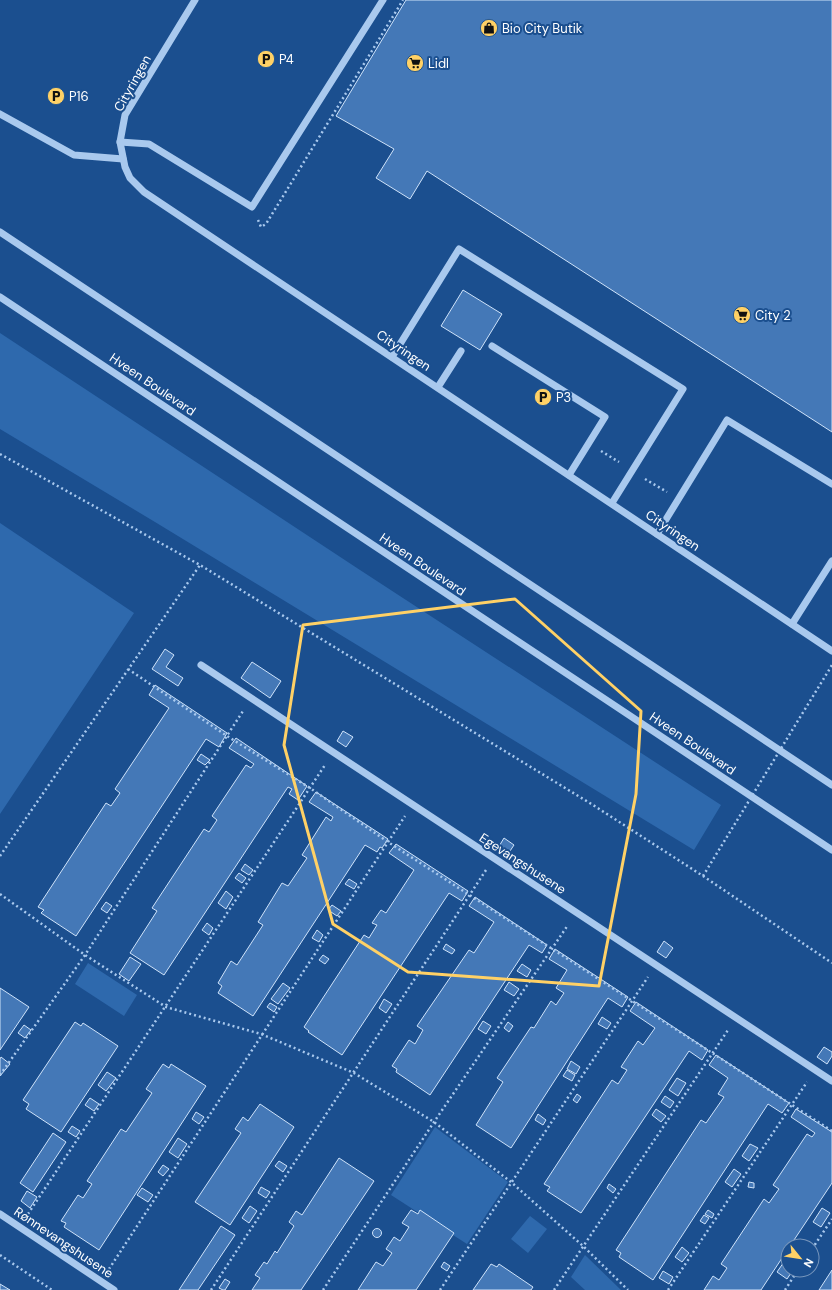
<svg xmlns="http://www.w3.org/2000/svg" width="832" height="1290" font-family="'DM Sans',sans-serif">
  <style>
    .green { fill: #2e69ad }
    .building { fill: #4478b7; stroke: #cfe3fa }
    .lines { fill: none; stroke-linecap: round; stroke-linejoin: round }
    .path { stroke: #a9c9ee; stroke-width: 2.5; stroke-dasharray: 2 3; stroke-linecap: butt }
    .minor { stroke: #a9c9ee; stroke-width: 7 }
    .path-bridge { stroke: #a9c9ee; stroke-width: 2.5; stroke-dasharray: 2 3; stroke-linecap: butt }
    .marked { fill: none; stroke: #ffd166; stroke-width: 3; stroke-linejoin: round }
    .labels { text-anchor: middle; stroke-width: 4; stroke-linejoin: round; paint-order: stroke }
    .poi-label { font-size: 13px; fill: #fff; stroke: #1b4f8f; text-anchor: start }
    .street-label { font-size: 13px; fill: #fff; stroke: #1b4f8f }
  </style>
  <rect width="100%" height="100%" fill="#1b4f8f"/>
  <!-- green -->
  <g class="green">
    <polygon points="0,333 360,570 721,805 694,850 155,522 0,429"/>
    <polygon points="0,523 134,613 0,814"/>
    <polygon points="88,963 137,995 124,1016 75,984"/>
    <polygon points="435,1127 508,1182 467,1244 391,1195"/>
    <polygon points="530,1216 547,1229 528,1253 511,1239"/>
    <polygon points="585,1255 621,1290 585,1290 571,1277"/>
  </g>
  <!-- building -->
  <g class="building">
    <polygon points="406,0 832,0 832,432 427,171 410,199 376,178 394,149 336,116"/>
    <polygon points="463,290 502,314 480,350 441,326"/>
    <polygon points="165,649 174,655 166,667 183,678 178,686 152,669"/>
    <polygon points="252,662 281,681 270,698 241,678"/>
    <polygon points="155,685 227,733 219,747 206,739 76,936 41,913 44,910 38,907 106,803 111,806 120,793 115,789 169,708 149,695"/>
    <polygon points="343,731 353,737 346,747 337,741"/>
    <polygon points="236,738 307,786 298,800 289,794 292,789 288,787 164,975 130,953 157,911 152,908 204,829 209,832 217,820 212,816 246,765 251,768 254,764 229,748"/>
    <polygon points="201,754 210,760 205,765 197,760"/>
    <polygon points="316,792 388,839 382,848 380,847 377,852 365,845 253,1016 218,993 222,986 218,983 231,961 237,965 263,925 258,922 282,883 288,886 307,858 302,855 326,817 331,821 333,817 309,802"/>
    <polygon points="504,838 514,845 508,854 498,848"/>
    <polygon points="396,844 468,891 462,901 449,893 342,1055 308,1032 309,1031 304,1027 364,935 369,938 377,925 372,923 381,910 386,913 414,870 389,853"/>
    <polygon points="245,864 253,870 249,875 241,870"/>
    <polygon points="239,873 246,878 242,883 235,878"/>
    <polygon points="349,879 357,884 354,889 345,884"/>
    <polygon points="226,891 233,897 226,909 218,903"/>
    <polygon points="475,897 547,945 542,953 529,945 430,1095 396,1072 397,1069 392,1066 409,1040 415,1044 423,1030 417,1026 469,950 474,953 494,922 469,906"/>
    <polygon points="106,902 112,906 107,913 101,909"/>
    <polygon points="332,905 341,911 337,916 328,910"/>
    <polygon points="207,923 213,928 209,935 202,930"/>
    <polygon points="317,930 323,935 319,942 312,938"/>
    <polygon points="664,941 673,948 666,958 657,952"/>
    <polygon points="446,944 455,950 452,954 443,949"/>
    <polygon points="555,949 628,997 622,1007 608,998 511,1148 476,1125 503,1082 497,1078 531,1027 534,1028 551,1001 556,1005 564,993 556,988 567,970 549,959"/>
    <polygon points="323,955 329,959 325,964 319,960"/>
    <polygon points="130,957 141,964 129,981 119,974"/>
    <polygon points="522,964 531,970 527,977 517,971"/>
    <polygon points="509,982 519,989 514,996 504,990"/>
    <polygon points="283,983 290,988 278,1004 271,999"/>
    <polygon points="0,988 29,1007 0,1050"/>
    <polygon points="384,999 392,1004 386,1013 379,1008"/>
    <polygon points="636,1002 708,1050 702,1060 689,1051 581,1213 547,1191 550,1187 544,1184 612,1080 618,1084 627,1070 621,1067 638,1041 643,1045 655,1028 630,1011"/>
    <polygon points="270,1003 277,1007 274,1012 267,1007"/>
    <polygon points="602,1017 611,1023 607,1029 598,1024"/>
    <polygon points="483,1021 491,1026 486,1034 478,1029"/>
    <polygon points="75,1022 81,1026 83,1023 118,1046 61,1132 26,1109 29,1104 23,1100"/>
    <polygon points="508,1022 513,1026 509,1032 504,1028"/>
    <polygon points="24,1025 31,1030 25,1038 18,1033"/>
    <polygon points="824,1047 832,1052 832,1056 827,1064 817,1057"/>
    <polygon points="716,1055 789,1103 782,1113 768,1104 653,1280 619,1257 621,1253 616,1250 701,1120 706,1123 724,1097 718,1094 728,1078 709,1065"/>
    <polygon points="1,1057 10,1064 0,1076 0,1059"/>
    <polygon points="571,1061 580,1067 576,1074 567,1069"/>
    <polygon points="163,1064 169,1068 171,1064 206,1086 99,1250 64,1227 66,1223 61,1221 78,1195 83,1198 92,1184 87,1181 121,1129 126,1132 152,1093 146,1089"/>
    <polygon points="567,1070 575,1075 572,1081 563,1076"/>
    <polygon points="107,1072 116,1078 106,1091 98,1085"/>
    <polygon points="677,1078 686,1083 678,1096 669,1090"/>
    <polygon points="577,1094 581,1097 577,1103 573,1100"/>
    <polygon points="665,1096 674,1102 670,1108 661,1102"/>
    <polygon points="90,1098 99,1104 94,1111 85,1105"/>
    <polygon points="260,1104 294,1127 230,1225 195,1202 241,1133 235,1129 243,1117 248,1121"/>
    <polygon points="656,1109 666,1116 661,1122 652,1115"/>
    <polygon points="796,1109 832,1132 832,1183 790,1246 788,1246 788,1249 761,1290 704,1290 713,1276 719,1280 727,1268 721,1264 764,1199 769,1203 779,1189 773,1185 807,1134 812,1137 815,1133 791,1117"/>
    <polygon points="196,1112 204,1117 199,1124 192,1119"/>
    <polygon points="538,1114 546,1120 543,1125 535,1120"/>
    <polygon points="72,1126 80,1131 76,1137 68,1132"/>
    <polygon points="53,1133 66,1142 33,1192 20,1183"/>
    <polygon points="178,1138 187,1144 178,1158 169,1152"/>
    <polygon points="750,1144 758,1148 749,1161 742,1156"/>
    <polygon points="339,1158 374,1181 301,1290 252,1290 260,1278 255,1275 264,1262 267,1264 275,1251 277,1253 294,1226 289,1222 296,1211 302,1215"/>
    <polygon points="279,1161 287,1166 283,1172 275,1166"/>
    <polygon points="163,1165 169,1169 163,1176 158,1172"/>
    <polygon points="734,1169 741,1174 732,1187 725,1182"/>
    <polygon points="749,1182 754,1183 754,1188 748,1187"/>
    <polygon points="609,1184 616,1189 613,1193 607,1188"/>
    <polygon points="261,1187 270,1192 266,1198 258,1193"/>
    <polygon points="142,1188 153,1195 148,1202 137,1195"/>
    <polygon points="27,1191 37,1197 30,1208 21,1201"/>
    <polygon points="250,1206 257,1211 249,1223 242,1218"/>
    <polygon points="822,1208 830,1213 821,1227 813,1222"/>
    <polygon points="411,1210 418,1214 420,1210 454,1233 416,1290 358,1290 376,1262 383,1266 392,1253 386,1249 394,1237 400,1241 409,1227 402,1223"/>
    <polygon points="708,1210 714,1214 712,1218 705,1214"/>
    <polygon points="704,1215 709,1218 705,1224 700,1221"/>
    <polygon points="221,1226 235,1235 198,1290 179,1290"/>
    <circle cx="377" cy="1233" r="4.5"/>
    <polygon points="682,1247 689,1253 682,1262 675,1257"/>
    <polygon points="786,1259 788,1260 788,1270 793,1270 787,1279 777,1272"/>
    <polygon points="444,1262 450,1266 447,1271 441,1267"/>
    <polygon points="491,1264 497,1267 499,1264 533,1287 531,1290 473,1290"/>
    <polygon points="832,1270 832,1290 819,1290"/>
    <polygon points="663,1271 673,1277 669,1284 659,1278"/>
    <polygon points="225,1279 230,1282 225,1290 223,1290 219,1288"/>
    <polygon points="0,1284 10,1290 0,1290"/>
  </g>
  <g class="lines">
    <!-- path -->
    <g class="path">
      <polyline points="258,220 261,227 266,224 403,0"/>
      <polyline points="601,451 619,462"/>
      <polyline points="0,454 200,565 593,805 703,876 832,963"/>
      <polyline points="645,479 667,492"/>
      <polyline points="128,669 227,736 310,788 388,842 832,1131"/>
      <polyline points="0,856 200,565"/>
      <polyline points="0,894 85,955 166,1007 261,1034 354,1073 434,1122 511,1182 583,1246 628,1290"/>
      <polyline points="0,1075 85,955 243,711"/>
      <polyline points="28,1214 325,765"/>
      <polyline points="812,1249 832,1219"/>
      <polyline points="0,1255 52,1290"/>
      <polyline points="109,1269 405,816"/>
      <polyline points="211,1290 486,870"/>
      <polyline points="323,1290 434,1122 568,925"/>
      <polyline points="440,1290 648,977"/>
      <polyline points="554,1290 728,1030"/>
      <polyline points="668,1290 807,1082"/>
      <polyline points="785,1290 798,1270"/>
    </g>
    <!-- minor -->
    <g class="minor">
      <polyline points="195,0 125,115 120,142 125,167 130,178 144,192 832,651"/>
      <polyline points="0,114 74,155 123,159"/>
      <polyline points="120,142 149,144 252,207 383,0"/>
      <polyline points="0,232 832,785"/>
      <polyline points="0,297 832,850"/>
      <polyline points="492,346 605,417 569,475"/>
      <polyline points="392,357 459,249 683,389 612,503"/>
      <polyline points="438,387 461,351"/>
      <polyline points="657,534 727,420 832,484"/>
      <polyline points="792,624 832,561"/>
      <polyline points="201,665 832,1081"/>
      <polyline points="0,1214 114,1290"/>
    </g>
    <!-- path-bridge -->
    <polyline class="path-bridge" points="703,876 832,665"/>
  </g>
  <!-- marked area -->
  <path class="marked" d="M515 599 641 711 636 794 599 986 408 972 333 924 284 745 303 625Z"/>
  <!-- icons -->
  <defs>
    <symbol id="shop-disc" viewBox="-11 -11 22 22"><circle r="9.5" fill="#ffd166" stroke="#1b4f8f"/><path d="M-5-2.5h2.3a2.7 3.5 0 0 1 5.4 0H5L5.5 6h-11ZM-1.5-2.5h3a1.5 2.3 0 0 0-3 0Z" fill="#111"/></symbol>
    <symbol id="parking-disc" viewBox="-11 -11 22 22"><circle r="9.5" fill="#ffd166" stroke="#1b4f8f"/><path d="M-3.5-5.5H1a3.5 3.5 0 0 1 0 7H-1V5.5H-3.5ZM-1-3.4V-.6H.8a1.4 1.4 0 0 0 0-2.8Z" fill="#111"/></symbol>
    <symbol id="supermarket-disc" viewBox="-11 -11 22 22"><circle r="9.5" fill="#ffd166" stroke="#1b4f8f"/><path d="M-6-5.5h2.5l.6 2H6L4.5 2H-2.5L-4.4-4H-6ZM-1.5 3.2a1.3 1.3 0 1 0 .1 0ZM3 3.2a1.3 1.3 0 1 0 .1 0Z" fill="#111"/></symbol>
  </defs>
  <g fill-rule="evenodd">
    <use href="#shop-disc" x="479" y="18" width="20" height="20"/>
    <use href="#parking-disc" x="256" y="49" width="20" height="20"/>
    <use href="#supermarket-disc" x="405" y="53" width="20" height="20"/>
    <use href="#parking-disc" x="46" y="86" width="20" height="20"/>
    <use href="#supermarket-disc" x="732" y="305" width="20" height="20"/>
    <use href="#parking-disc" x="533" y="387" width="20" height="20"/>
  </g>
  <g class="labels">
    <!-- poi labels -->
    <g class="poi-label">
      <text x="502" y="33">Bio City Butik</text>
      <text x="279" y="64">P4</text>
      <text x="428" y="68">Lidl</text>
      <text x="69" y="101">P16</text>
      <text x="755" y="320">City 2</text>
      <text x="556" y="402">P3</text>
    </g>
    <!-- street labels -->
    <g class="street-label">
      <text transform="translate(132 83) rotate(-61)" y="5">Cityringen</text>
      <text transform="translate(404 350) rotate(34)" y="5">Cityringen</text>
      <text transform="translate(153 384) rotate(34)" y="5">Hveen Boulevard</text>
      <text transform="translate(673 530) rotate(34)" y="5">Cityringen</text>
      <text transform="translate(423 564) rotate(34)" y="5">Hveen Boulevard</text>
      <text transform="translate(693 743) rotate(34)" y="5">Hveen Boulevard</text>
      <text transform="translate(523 863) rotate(33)" y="5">Egevangshusene</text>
      <text transform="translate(64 1242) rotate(34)" y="5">Rønnevangshusene</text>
    </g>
  </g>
  <!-- north arrow -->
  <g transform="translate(800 1258) rotate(120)"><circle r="19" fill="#1b4f8f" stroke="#7695bc"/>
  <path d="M0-3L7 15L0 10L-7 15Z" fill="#ffd166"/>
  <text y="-6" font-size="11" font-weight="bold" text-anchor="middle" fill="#ffffff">N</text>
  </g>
</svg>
